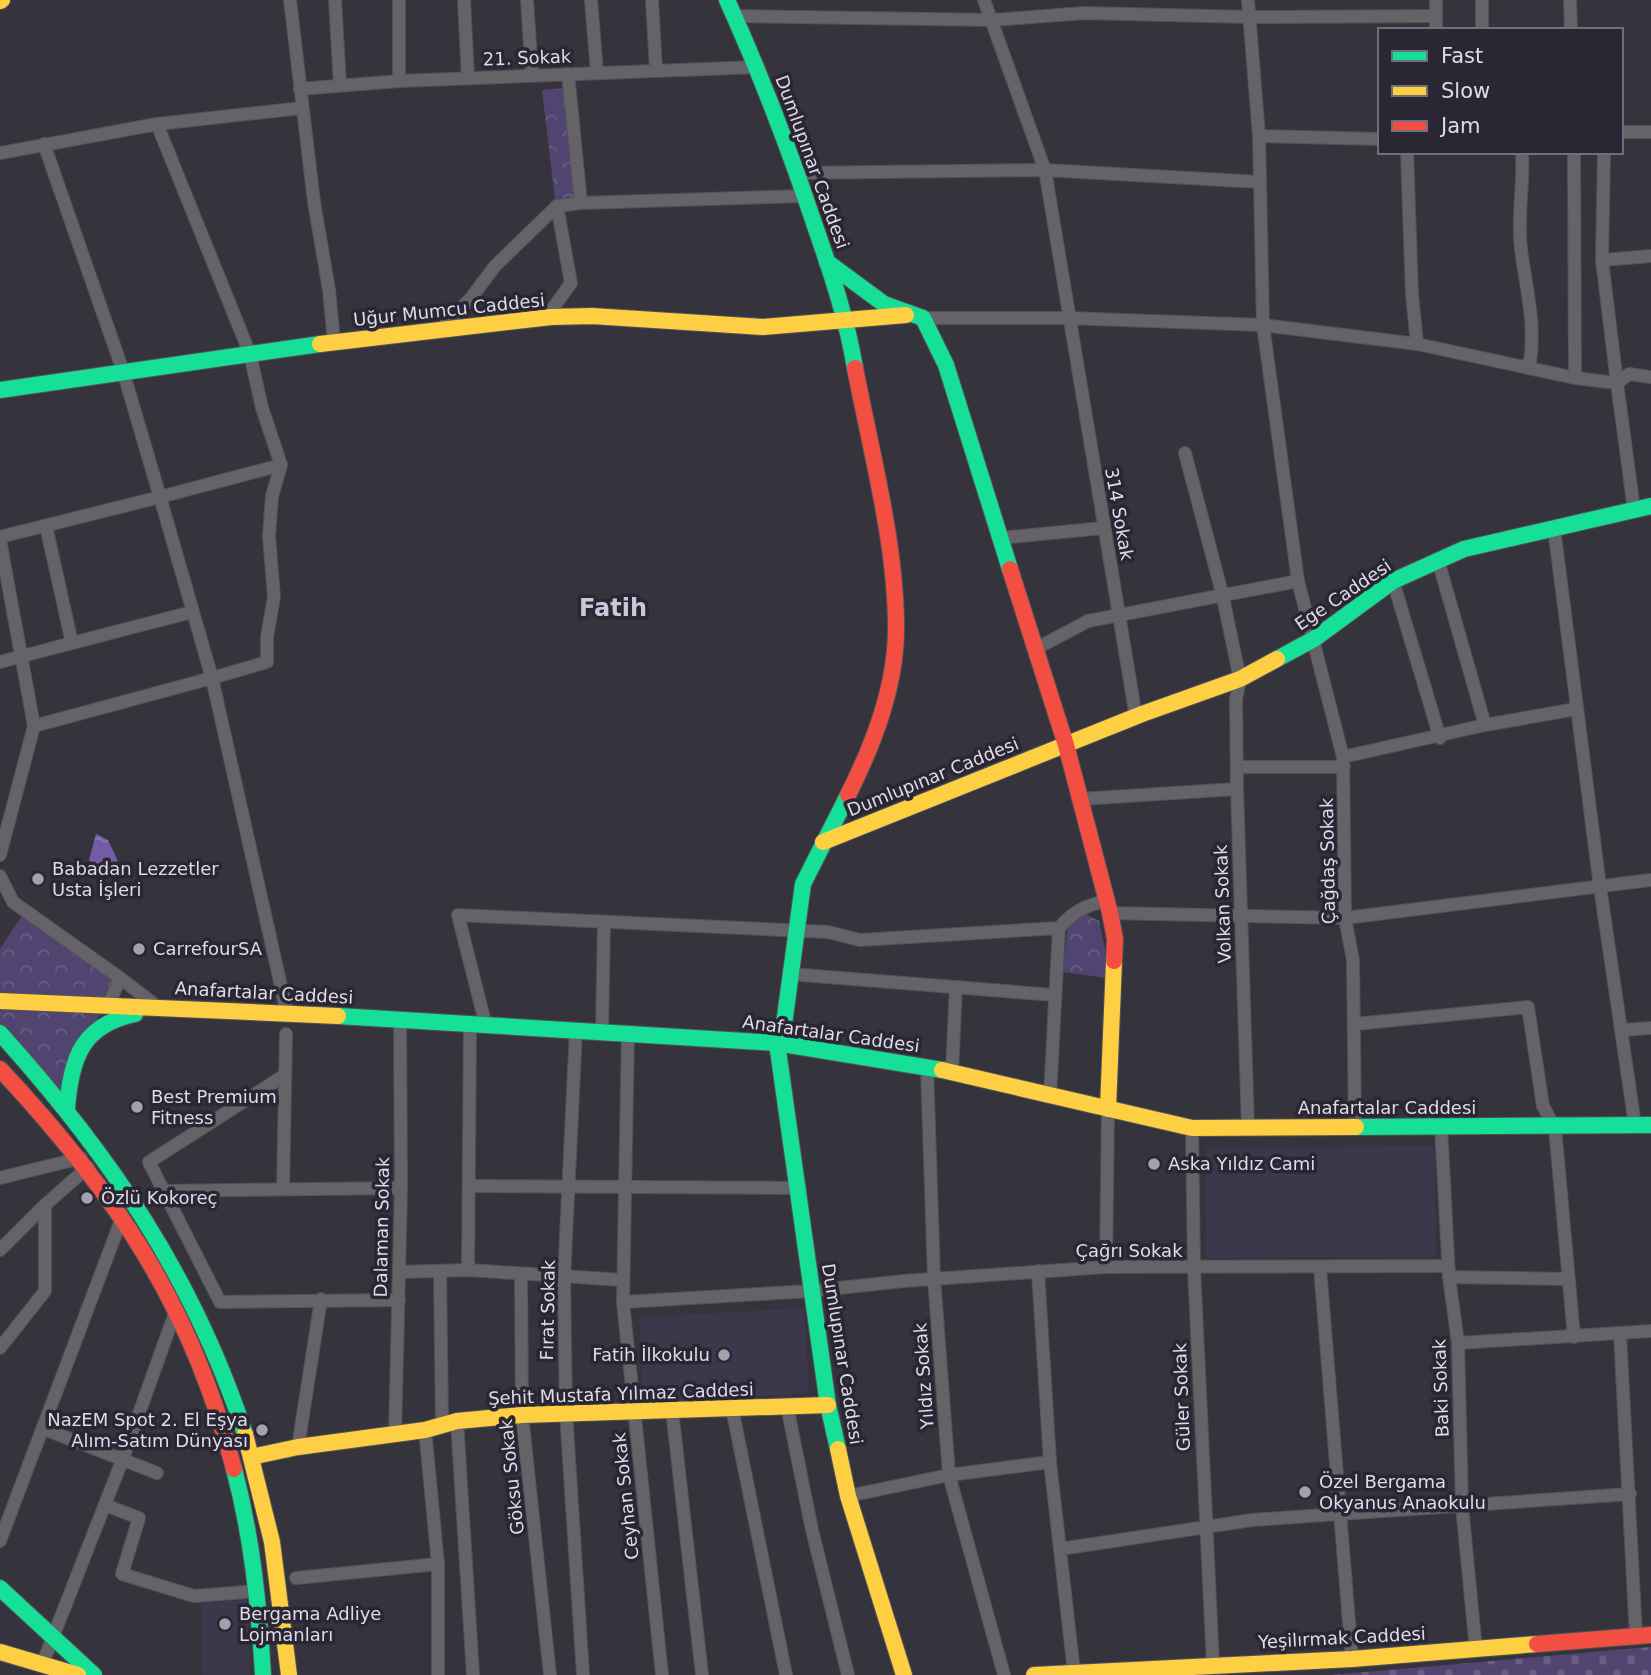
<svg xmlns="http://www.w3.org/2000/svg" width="1651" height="1675" font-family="'DejaVu Sans',sans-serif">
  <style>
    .built { fill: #3c374a }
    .cemetery { fill: url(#cemetery-stones) }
    .park { fill: url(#park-crowns) }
    .water { fill: url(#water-ripples) }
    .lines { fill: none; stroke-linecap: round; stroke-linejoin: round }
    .street-casing { stroke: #545259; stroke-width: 14 }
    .fast-casing { stroke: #545259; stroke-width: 18 }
    .slow-casing { stroke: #545259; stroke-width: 18 }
    .jam-casing { stroke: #545259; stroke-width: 18 }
    .street { stroke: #646368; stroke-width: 12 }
    .fast { stroke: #16e098; stroke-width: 16 }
    .slow { stroke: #ffcf43; stroke-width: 16 }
    .jam { stroke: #f24e42; stroke-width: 16 }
    .poi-dot { fill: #a3a1aa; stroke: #2a2634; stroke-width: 2.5 }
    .labels { text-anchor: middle; stroke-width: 7; stroke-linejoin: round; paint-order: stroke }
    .street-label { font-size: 18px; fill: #dedce6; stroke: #2a2634 }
    .poi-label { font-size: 18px; fill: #dedce6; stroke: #2a2634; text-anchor: start }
    .district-label { font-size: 24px; font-weight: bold; fill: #cbc7da; stroke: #2a2634 }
  </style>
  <defs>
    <pattern id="cemetery-stones" width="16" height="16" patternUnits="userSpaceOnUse" patternTransform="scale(1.75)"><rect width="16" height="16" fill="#524471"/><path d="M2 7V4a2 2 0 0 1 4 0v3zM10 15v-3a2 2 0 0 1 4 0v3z" fill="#6a5e85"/></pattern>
    <pattern id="park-crowns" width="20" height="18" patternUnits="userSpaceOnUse" patternTransform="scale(1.75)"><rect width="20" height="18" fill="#524471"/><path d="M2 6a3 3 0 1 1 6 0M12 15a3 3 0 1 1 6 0" fill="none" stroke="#6a5e85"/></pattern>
    <pattern id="water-ripples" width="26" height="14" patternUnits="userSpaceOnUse" patternTransform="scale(1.75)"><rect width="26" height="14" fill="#735ba6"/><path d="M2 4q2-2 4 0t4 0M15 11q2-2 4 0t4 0" fill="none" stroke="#8d7ab6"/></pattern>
  </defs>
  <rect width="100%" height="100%" fill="#35343c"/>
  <!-- built -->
  <g class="built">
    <polygon points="1435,1146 1436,1257 1206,1258 1206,1148"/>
    <polygon points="804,1308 809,1393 644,1403 639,1317"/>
    <polygon points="247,1600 250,1675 203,1675 201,1602"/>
  </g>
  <!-- cemetery -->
  <polygon class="cemetery" points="1651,1647 1651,1675 1331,1675"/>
  <!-- park -->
  <g class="park">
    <polygon points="564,88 577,197 555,199 542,90"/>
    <polygon points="25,911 120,978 85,1041 67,1108 0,1033 0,949"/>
    <polygon points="1085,914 1099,921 1105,949 1106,978 1063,972 1068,924"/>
  </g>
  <!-- water -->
  <polygon class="water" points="96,834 108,840 117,859 118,872 111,877 100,873 89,860"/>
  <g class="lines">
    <defs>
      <g id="street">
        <polyline points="290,0 314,202 329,290 334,342"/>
        <polyline points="335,0 340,85"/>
        <polyline points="399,0 399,81"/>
        <polyline points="464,0 468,78"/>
        <polyline points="527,0 532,75"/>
        <polyline points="591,0 597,73"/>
        <polyline points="652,0 656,70"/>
        <polyline points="984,0 1045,170 1136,717"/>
        <polyline points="1248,0 1259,136 1380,139"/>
        <polyline points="1482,0 1482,30"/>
        <polyline points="1570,0 1571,30"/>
        <polyline points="735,16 993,20 1084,13 1250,17 1436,16"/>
        <polyline points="1436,30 1436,0"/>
        <polyline points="568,74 581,203 805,196"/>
        <polyline points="300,89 399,81 757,67"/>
        <polyline points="1621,132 1651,132"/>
        <polyline points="1407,152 1412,294 1417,344"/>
        <path d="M1522 152C1524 185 1517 217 1521 249 1526 290 1537 326 1529 367"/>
        <polyline points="1574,152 1575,378"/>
        <polyline points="1604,152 1602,260 1617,383 1629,374 1651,377"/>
        <polyline points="0,153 157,124 302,108"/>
        <polyline points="796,173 1045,170 1260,182 1259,136"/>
        <polyline points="1260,182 1263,325 1298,581 1343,757 1345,918 1353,960 1355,1127"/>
        <polyline points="1602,260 1651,256"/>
        <polyline points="546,318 571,283 557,206 581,203"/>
        <polyline points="923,318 1067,318 1263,325 1417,344 1575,378 1617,383 1634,510"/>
        <polyline points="439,331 471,298 495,266 557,206"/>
        <polyline points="1185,453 1222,593 1240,679 1236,699 1237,789 1248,1127"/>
        <polyline points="281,465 272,496 269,536 274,597 267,637 267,662 212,678 287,1013"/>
        <polyline points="1554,528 1600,887 1635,1125"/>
        <polyline points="0,537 160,497 123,371 44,144"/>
        <polyline points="1001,538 1103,528"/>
        <polyline points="0,540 34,726 0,855"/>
        <polyline points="1438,560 1485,725"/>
        <polyline points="1393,581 1440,738"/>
        <polyline points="72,643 192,612"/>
        <polyline points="1037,648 1088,621 1298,581"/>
        <polyline points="0,662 72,643 46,526"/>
        <polyline points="34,726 212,678 160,497 281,465 262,408 250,354 157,124"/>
        <polyline points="1343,757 1485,725 1576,709"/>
        <polyline points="1237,767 1344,767"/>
        <polyline points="1080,799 1237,789"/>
        <polyline points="0,876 13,902 120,978 108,1007"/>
        <polyline points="1110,913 1345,918 1651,880"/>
        <polyline points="790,974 1054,995"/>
        <polyline points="120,978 158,1007"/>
        <polyline points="1355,1024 1528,1007 1543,1106 1555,1128 1574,1337"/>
        <polyline points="486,1026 458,915 828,932 860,940 1059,928"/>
        <polyline points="576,1029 564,1279 566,1412 583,1675"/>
        <polyline points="1623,1030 1651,1028"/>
        <polyline points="602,1031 604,923"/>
        <polyline points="628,1032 623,1302 662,1675"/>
        <polyline points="927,1067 934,1278 949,1475 1004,1675"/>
        <polyline points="952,1072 956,987"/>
        <polyline points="285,1075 149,1162 220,1302 399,1300"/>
        <path d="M1050 1095 1059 928C1072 912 1086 905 1106 901"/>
        <polyline points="1441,1126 1449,1277 1458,1343 1462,1506 1476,1650"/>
        <polyline points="1192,1128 1194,1269 1213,1664"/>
        <polyline points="0,1178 81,1158"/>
        <polyline points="470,1186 800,1188"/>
        <polyline points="283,1189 286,1034"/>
        <polyline points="164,1191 401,1188"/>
        <polyline points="0,1250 45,1205"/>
        <polyline points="1106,1267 1108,1109"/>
        <polyline points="1320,1268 1352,1659"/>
        <polyline points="468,1270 470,1025"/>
        <polyline points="440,1271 442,1424"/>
        <polyline points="1038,1271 1050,1462 1074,1672"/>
        <polyline points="399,1272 468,1270 623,1280"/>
        <polyline points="521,1275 522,1415 550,1675"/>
        <polyline points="1449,1277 1568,1279"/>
        <polyline points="623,1302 811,1291 904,1281 1106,1267 1448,1266"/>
        <polyline points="1620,1334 1636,1636"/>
        <polyline points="1458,1343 1651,1331"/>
        <polyline points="0,1348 45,1291 45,1205 88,1167"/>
        <polyline points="787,1406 812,1530 848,1675"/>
        <polyline points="732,1408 786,1675"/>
        <polyline points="672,1410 702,1675"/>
        <polyline points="457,1421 473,1675"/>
        <polyline points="44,1429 157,1473"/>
        <polyline points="425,1430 438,1564 438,1675"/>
        <polyline points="395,1435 401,1188 400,1020"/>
        <polyline points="298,1447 321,1299"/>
        <polyline points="848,1496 949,1475 1050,1462"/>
        <polyline points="105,1505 139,1518 122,1574 194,1596 246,1592"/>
        <polyline points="0,1541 123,1215"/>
        <polyline points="1060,1549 1252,1520 1630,1494"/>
        <polyline points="296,1578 438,1564"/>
        <polyline points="42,1665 122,1461 176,1310"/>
      </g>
      <g id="fast">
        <path d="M727 0C761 75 790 151 816 229 832 275 847 320 855 368"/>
        <polyline points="827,262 884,304 923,318 946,365 1010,569"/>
        <polyline points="0,390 320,344"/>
        <polyline points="1277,659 1314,639 1393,581 1464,549 1651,506"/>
        <polyline points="338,1016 777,1043 942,1070"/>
        <path d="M0 1033C110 1155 193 1276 245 1434"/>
        <path d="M67 1108C71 1058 82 1025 135 1014"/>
        <polyline points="1356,1127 1651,1125"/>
        <polyline points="838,1449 828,1405 777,1043 784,1024 803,884 848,795"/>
        <path d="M234 1469C252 1537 259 1605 263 1675"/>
        <polyline points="0,1588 94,1675"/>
      </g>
      <g id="slow">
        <polyline points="0,1 2,0"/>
        <polyline points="320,344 551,317 592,316 763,327 906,315"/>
        <polyline points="823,842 1142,714 1240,679 1277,659"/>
        <polyline points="0,1001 338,1016"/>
        <polyline points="942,1070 1192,1128 1356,1127"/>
        <polyline points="1108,1109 1114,961"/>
        <polyline points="245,1434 272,1542 289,1675"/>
        <polyline points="838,1449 848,1496 904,1675"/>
        <polyline points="251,1457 298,1447 425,1430 457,1421 522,1415 828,1405"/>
        <polyline points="0,1652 78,1675"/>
        <polyline points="1034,1675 1352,1659 1537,1644"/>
      </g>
      <g id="jam">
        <polyline points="1010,569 1066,745 1110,913 1115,939 1114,961"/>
        <path d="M848 795C873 745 895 689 896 632 897 548 871 451 855 368"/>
        <path d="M0 1069C115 1192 191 1304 234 1469"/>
        <polyline points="1537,1644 1651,1635"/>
      </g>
    </defs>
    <!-- street casing -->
    <use href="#street" class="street-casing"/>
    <!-- fast casing -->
    <use href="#fast" class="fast-casing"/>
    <!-- slow casing -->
    <use href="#slow" class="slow-casing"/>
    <!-- jam casing -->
    <use href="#jam" class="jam-casing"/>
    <!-- street -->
    <use href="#street" class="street"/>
    <!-- fast -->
    <use href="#fast" class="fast"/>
    <!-- slow -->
    <use href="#slow" class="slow"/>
    <!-- jam -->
    <use href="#jam" class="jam"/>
  </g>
  <!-- markers -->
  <g class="poi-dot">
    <circle cx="38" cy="879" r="7"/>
    <circle cx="139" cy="949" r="7"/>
    <circle cx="137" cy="1107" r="7"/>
    <circle cx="1154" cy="1164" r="7"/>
    <circle cx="87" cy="1198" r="7"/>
    <circle cx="724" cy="1355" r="7"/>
    <circle cx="262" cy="1430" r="7"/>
    <circle cx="1305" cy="1492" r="7"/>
    <circle cx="225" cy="1624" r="7"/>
  </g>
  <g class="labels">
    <!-- street labels -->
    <g class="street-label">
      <text transform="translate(527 58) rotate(-2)" y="6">21. Sokak</text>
      <text transform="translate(812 162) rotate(70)" y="6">Dumlupınar Caddesi</text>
      <text transform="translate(449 310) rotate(-6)" y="6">Uğur Mumcu Caddesi</text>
      <text transform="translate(1119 514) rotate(80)" y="6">314 Sokak</text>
      <text transform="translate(1343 595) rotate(-34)" y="6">Ege Caddesi</text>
      <text transform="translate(933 777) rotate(-22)" y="6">Dumlupınar Caddesi</text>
      <text transform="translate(1328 861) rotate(-91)" y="6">Çağdaş Sokak</text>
      <text transform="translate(1223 904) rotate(-92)" y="6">Volkan Sokak</text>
      <text transform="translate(264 993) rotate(3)" y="6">Anafartalar Caddesi</text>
      <text transform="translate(831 1034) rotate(8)" y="6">Anafartalar Caddesi</text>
      <text x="1387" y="1114">Anafartalar Caddesi</text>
      <text transform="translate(382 1227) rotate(-89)" y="6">Dalaman Sokak</text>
      <text x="1129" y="1257">Çağrı Sokak</text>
      <text transform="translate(548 1310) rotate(-89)" y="6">Fırat Sokak</text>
      <text transform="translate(842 1354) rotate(81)" y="6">Dumlupınar Caddesi</text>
      <text transform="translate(924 1376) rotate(-94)" y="6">Yıldız Sokak</text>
      <text transform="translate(1441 1388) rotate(-92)" y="6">Baki Sokak</text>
      <text transform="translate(621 1394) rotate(-2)" y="6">Şehit Mustafa Yılmaz Caddesi</text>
      <text transform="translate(1182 1397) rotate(-92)" y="6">Güler Sokak</text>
      <text transform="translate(512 1477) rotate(-96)" y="6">Göksu Sokak</text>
      <text transform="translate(626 1496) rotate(-96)" y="6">Ceyhan Sokak</text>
      <text transform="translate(1342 1638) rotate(-3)" y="6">Yeşilırmak Caddesi</text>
    </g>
    <!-- poi labels -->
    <g class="poi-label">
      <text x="52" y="875">Babadan Lezzetler<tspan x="52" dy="21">Usta İşleri</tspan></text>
      <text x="153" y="955">CarrefourSA</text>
      <text x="151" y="1103">Best Premium<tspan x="151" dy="21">Fitness</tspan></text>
      <text x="1168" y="1170">Aska Yıldız Cami</text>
      <text x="101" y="1204">Özlü Kokoreç</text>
      <text x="710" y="1361" text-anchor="end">Fatih İlkokulu</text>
      <text x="248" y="1426" text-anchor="end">NazEM Spot 2. El Eşya<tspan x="248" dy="21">Alım-Satım Dünyası</tspan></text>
      <text x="1319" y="1488">Özel Bergama<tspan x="1319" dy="21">Okyanus Anaokulu</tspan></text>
      <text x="239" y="1620">Bergama Adliye<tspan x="239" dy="21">Lojmanları</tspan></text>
    </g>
    <!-- district labels -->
    <g class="district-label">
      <text x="613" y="616">Fatih</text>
    </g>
  </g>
  <!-- legend -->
  <rect x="1378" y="28" width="245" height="126" fill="#2a2634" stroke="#726f7b" stroke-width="2"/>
  <rect x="1392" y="51" width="35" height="10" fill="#16e098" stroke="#726f7b" stroke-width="2"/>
  <text x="1441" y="63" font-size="21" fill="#dedce6">Fast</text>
  <rect x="1392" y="86" width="35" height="10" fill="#ffcf43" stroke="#726f7b" stroke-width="2"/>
  <text x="1441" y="98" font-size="21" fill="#dedce6">Slow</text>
  <rect x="1392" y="121" width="35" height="10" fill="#f24e42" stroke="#726f7b" stroke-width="2"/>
  <text x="1441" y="133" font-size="21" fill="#dedce6">Jam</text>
</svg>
